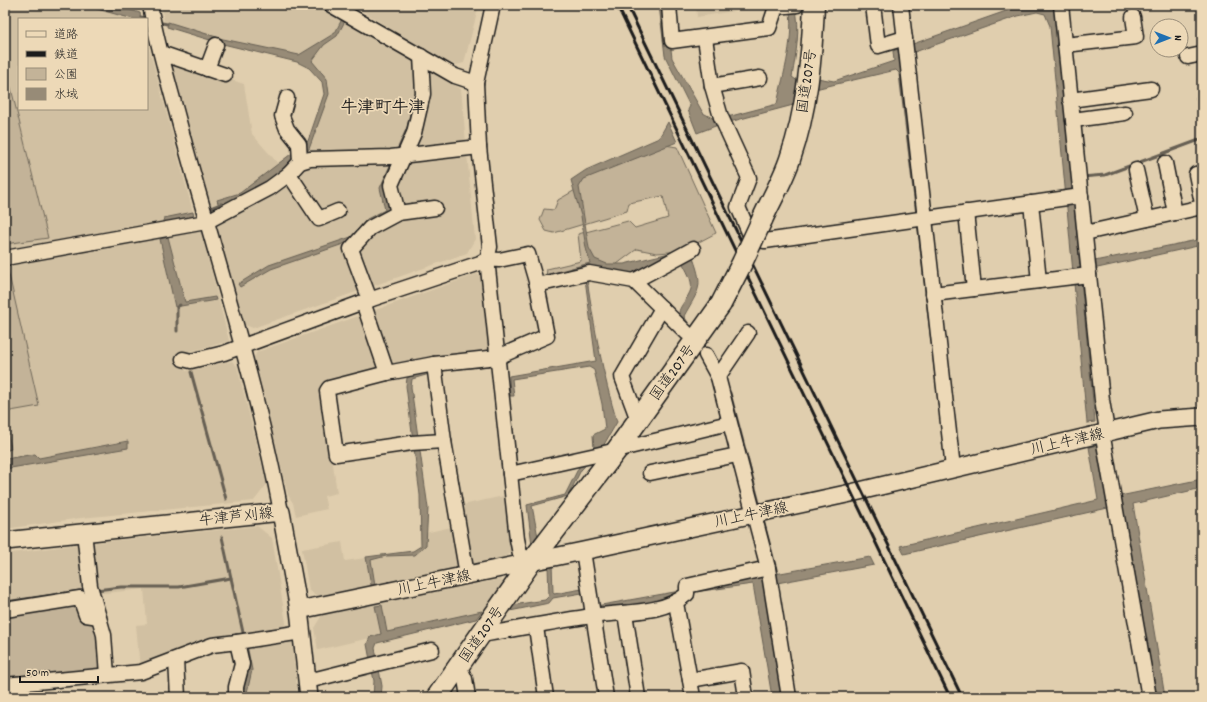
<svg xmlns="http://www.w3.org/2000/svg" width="1207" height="702" font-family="Dekko,'Klee One',sans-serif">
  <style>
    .built { fill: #d1c0a2 }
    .green { fill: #c3b398; stroke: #70685a }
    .water { fill: #978b77; stroke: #665f53 }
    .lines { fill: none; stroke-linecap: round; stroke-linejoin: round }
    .stream { stroke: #665f53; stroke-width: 3 }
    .minor-casing { stroke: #1c1c1c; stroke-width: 17 }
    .major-casing { stroke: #1c1c1c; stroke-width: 20 }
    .highway-casing { stroke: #1c1c1c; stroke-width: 23 }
    .minor { stroke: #edd9b7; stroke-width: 14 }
    .major { stroke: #edd9b7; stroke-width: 17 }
    .highway { stroke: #edd9b7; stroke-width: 20 }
    .rail { stroke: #1c1c1c; stroke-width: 3 }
    .highway-bridge-casing { stroke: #1c1c1c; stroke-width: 23; stroke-linecap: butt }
    .highway-bridge { stroke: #edd9b7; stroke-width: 20 }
    .labels { text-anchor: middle; stroke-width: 3.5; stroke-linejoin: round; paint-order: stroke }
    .street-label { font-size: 15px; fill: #1c1c1c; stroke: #edd9b7 }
    .quarter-label { font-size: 17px; font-weight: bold; fill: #1c1c1c; stroke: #edd9b7 }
  </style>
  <rect width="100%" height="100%" fill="#e0ceae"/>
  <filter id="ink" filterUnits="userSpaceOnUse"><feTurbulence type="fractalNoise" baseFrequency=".025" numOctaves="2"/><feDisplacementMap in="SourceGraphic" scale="8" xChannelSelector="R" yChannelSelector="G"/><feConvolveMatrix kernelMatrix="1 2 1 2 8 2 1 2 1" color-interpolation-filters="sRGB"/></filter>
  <g filter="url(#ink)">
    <!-- built -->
    <g class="built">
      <polygon points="5,5 89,5 137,19 19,19 19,109 147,109 147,40 193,212 192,219 5,249"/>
      <polygon points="162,5 311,5 346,19 461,89 475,239 467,253 253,328 245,325 170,60 244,84 252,134 281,167 308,146 327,94 323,77 306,62 164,24"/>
      <polygon points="353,5 479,5 464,63 456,65 435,57"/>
      <polygon points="696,5 772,5 697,17"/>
      <polygon points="201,229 229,341 186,353 183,359 186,371 232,361 237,366 267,484 254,501 81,518 5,529 5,264"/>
      <polygon points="477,274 484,277 491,352 434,358 322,385 337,493 324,496 327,509 296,516 293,503 288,495 253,360 257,352"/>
      <polygon points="508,495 513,548 503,560 317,596 309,590 302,549 342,542 345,561 413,551 421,546 425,533 460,525 458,506"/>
      <polygon points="257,526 272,538 287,629 292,640 298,697 246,697 252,670 246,637 140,669 136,625 147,624 144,589 86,595 5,614 5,554 80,544"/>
      <polygon points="501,579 503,584 483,612 318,650 314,628 322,615"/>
    </g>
    <!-- green -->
    <g class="green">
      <polygon points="5,64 48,238 5,244"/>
      <polygon points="665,145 677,147 716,233 682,251 657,253 637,249 613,267 546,277 547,269 581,261 578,234 628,221 635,228 668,218 663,196 629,203 627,211 554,233 546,231 540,220 544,209 554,210 558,200 577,189 583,176"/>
      <polygon points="7,266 39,406 5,412 5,267"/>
      <polygon points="77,601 94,620 99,634 103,672 5,680 5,614"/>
    </g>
    <!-- water -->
    <g class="water">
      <polygon points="83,5 114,5 140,13 141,19 133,19"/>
      <path d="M659 5H666L672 58 703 113 716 120 777 104C784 71 795 38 789 5H795C801 30 796 52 792 77L799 82 797 104 718 125 697 133 688 110 690 106 665 56Z"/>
      <polygon points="1023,5 1054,5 1055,7 1080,264 1202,239 1202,245 1093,269 1080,270 1095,422 1087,423 1050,26 1045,14 1037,12 1018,16 903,56 900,74 896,70 815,89 817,78 834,81 894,61 893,51"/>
      <polygon points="342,19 345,21 337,36 324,45 312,61 327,79 329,94 309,149 296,157 271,182 220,209 217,200 240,193 308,141 324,94 322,82 309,68 297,62 223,44 167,27 168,22 223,39 299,55 335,33"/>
      <polygon points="414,96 417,97 411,128 385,188 390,211 352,241 271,269 240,287 238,284 269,265 351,237 367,219 385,210 380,188 407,127"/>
      <polygon points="668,122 677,142 584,179 579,187 589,248 595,259 607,264 624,264 686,249 635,274 542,279 542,276 590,263 586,248 581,216 571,180 586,170 659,138"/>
      <polygon points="193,212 194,217 192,219 162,224 164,218"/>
      <polygon points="168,237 185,302 215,297 216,300 175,307 160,239"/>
      <path d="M693 258C704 288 699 289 684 316L690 326 688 328C669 310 685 307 691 289 693 280 686 270 682 262Z"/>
      <path d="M585 279H587C594 327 603 375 617 422L602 448 581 470 568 496 532 506 538 537 532 545 527 505 565 495 579 467 594 449 593 435 605 429 602 404 594 370 589 367 512 379 514 396H510L509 376 596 361Z"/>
      <path d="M489 364V366L440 371 412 379 411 387 428 508 426 545 415 555 386 556 371 560 375 585H371L366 557 413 551 421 546 420 495 406 386 407 378C428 365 465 366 489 364Z"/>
      <polygon points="5,426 7,426 11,449 5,451"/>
      <polygon points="128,441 128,448 5,469 5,459 35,454 39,458"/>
      <polygon points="1098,445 1120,496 1202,479 1202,488 1133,504 1165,697 1155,697 1121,505 904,554 900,546 1098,500 1089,447"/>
      <polygon points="870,557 874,565 777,583 783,697 772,697 753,584 680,594 662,603 597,611 582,593 553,598 549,603 510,611 513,605 545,600 549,596 548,566 552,564 553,592 554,594 582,589 596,606"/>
      <polygon points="87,589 85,597 5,607 5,601"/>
      <polygon points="382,605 387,632 482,611 476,619 377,643 375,648 382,686 381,697 373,697 374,681 367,644 370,637 381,634 375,606"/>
      <polygon points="247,645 252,670 246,697 241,697 244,647"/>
    </g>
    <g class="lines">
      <!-- stream -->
      <g class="stream">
        <polyline points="141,17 148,19"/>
        <polyline points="157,22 167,24"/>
        <polyline points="900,74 917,215"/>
        <polyline points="1197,98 1202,130"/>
        <polyline points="1082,177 1105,175 1202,139"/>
        <polyline points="208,209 221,204"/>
        <polyline points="918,223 939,402"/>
        <polyline points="177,331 177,307 180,305"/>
        <polyline points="191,372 226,499"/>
        <polyline points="730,393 759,503"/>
        <polyline points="763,520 777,573"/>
        <polyline points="222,537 244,637"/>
        <polyline points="96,590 121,587 179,587 231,578"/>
      </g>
      <defs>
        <g id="minor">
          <path d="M150 5C158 50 172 93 183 137 217 261 257 385 281 512"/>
          <polyline points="331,5 455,76 476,83"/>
          <polyline points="669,5 672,41 769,28 776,7 797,5"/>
          <polyline points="873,5 878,46 905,38"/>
          <polyline points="901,5 953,468"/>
          <polyline points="1061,5 1102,400 1107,431"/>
          <polyline points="705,38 712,86 721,117 749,178 738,207 752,239 765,241 1081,196"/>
          <polyline points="1065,45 1136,37 1133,17"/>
          <polyline points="161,53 225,75"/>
          <polyline points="1188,57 1202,54"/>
          <polyline points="207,69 216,45"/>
          <polyline points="712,86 760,78"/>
          <polyline points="287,98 282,116 287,129 299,144 300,162"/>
          <polyline points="1070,100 1151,89"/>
          <polyline points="1073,120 1125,113"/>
          <polyline points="1165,163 1175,213"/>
          <polyline points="1136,170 1147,219"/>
          <polyline points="1202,173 1196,174 1202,203"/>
          <polyline points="289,174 319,219 338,211"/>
          <polyline points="1031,203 1039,281"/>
          <polyline points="966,212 974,289"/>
          <polyline points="398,213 391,185 414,133 423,94 421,56"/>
          <polyline points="1085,233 1202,207"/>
          <polyline points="5,258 206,222 270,188 289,174 300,162 310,159 391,157 479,147"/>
          <polyline points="634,281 693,249"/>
          <polyline points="933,294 1089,275"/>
          <polyline points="370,300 351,249 370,228 398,213 435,208"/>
          <polyline points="363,302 387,373"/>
          <polyline points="706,355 718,377 768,568 789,697"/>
          <polyline points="183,359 191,361 224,353 363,302 480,263 487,259 490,247 479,147 476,83 493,5"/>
          <polyline points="434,364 444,441 467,575"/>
          <polyline points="718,377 748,333"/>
          <polyline points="638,420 622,377 662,308"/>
          <polyline points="1102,432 1149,697"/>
          <polyline points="444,441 411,443 336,454 327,391 329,388 387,373 434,364 498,357 547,336 537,285"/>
          <polyline points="650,473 737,455"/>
          <polyline points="510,474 596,455 729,423"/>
          <polyline points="84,532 90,586 104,635 107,675"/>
          <polyline points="583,551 606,697"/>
          <polyline points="531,562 520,554 517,539 487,259 499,260 528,254 537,285 589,273 634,281 687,333"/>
          <polyline points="676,603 693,697"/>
          <polyline points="5,610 80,598 86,615 99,617"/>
          <polyline points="625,613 638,697"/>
          <polyline points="536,627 546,697"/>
          <path d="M481 635C518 629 555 621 593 616 624 611 662 615 687 594V586L768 568"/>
          <polyline points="237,642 302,632"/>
          <polyline points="176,660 178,697"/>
          <polyline points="459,666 465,679 468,697"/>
          <polyline points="690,680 742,671 746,697"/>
          <polyline points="308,681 432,650"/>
          <polyline points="18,684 19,697"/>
          <polyline points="5,685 141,672 212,645 237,642 242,664 236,687 236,697"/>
        </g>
        <g id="major">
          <polyline points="5,541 281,512 299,610 309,697"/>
          <polyline points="299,610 583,551 851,493 1159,420 1202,417"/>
        </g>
        <g id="highway">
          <path d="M762 220C771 200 783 180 790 159 807 110 812 56 814 5"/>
          <polyline points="437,697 531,562 616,451 721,304"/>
        </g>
      </defs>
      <!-- minor casing -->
      <use href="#minor" class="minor-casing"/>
      <!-- major casing -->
      <use href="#major" class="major-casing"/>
      <!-- highway casing -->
      <use href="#highway" class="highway-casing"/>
      <!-- minor -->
      <use href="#minor" class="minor"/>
      <!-- major -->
      <use href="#major" class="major"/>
      <!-- highway -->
      <use href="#highway" class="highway"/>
      <!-- rail -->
      <g class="rail">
        <polyline points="617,5 950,697"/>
        <polyline points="627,5 962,697"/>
      </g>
      <defs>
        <polyline id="highway-bridge" points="721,304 742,263 762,220"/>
      </defs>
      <!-- highway-bridge casing -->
      <use href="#highway-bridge" class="highway-bridge-casing"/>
      <!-- highway-bridge -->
      <use href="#highway-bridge" class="highway-bridge"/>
    </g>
  </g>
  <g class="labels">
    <!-- street labels -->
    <g class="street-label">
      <text transform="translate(806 81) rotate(-82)" y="5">国道207号</text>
      <text transform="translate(672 372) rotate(-54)" y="5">国道207号</text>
      <text transform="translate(1067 441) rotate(-13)" y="5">川上牛津線</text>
      <text transform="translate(751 514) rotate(-12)" y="5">川上牛津線</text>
      <text transform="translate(236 516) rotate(-6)" y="5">牛津芦刈線</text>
      <text transform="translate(434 582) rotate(-12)" y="5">川上牛津線</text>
      <text transform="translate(481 634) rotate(-55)" y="5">国道207号</text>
    </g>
    <!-- quarter labels -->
    <g class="quarter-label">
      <text x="383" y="112">牛津町牛津</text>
    </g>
  </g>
  <!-- margin -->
  <rect width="1207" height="702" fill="none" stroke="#edd9b7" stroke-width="20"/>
  <rect x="10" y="10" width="1187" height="682" fill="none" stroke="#1c1c1c" stroke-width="1.5" filter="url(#ink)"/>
  <!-- legend -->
  <rect x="18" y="18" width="130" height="92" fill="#edd9b7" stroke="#998d79"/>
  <rect x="26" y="31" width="20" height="6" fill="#edd9b7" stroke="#998d79"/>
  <text x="54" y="38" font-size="12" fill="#1c1c1c">道路</text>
  <rect x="26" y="51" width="20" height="6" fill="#1c1c1c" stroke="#998d79"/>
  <text x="54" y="58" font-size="12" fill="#1c1c1c">鉄道</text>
  <rect x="26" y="68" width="20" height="12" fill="#c3b398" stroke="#998d79"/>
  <text x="54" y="78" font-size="12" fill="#1c1c1c">公園</text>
  <rect x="26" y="88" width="20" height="12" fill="#978b77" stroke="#998d79"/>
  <text x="54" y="98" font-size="12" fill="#1c1c1c">水域</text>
  <!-- north arrow -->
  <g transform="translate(1169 38) rotate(90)"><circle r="19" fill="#edd9b7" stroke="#998d79"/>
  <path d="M0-3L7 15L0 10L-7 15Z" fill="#1f6fb2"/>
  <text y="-6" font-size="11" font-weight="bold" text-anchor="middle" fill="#1c1c1c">N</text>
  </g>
  <!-- scale -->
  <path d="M20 676v6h78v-6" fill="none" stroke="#1c1c1c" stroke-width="2"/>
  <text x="26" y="676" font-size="12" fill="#1c1c1c" stroke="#edd9b7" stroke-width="3" paint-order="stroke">50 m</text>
</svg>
